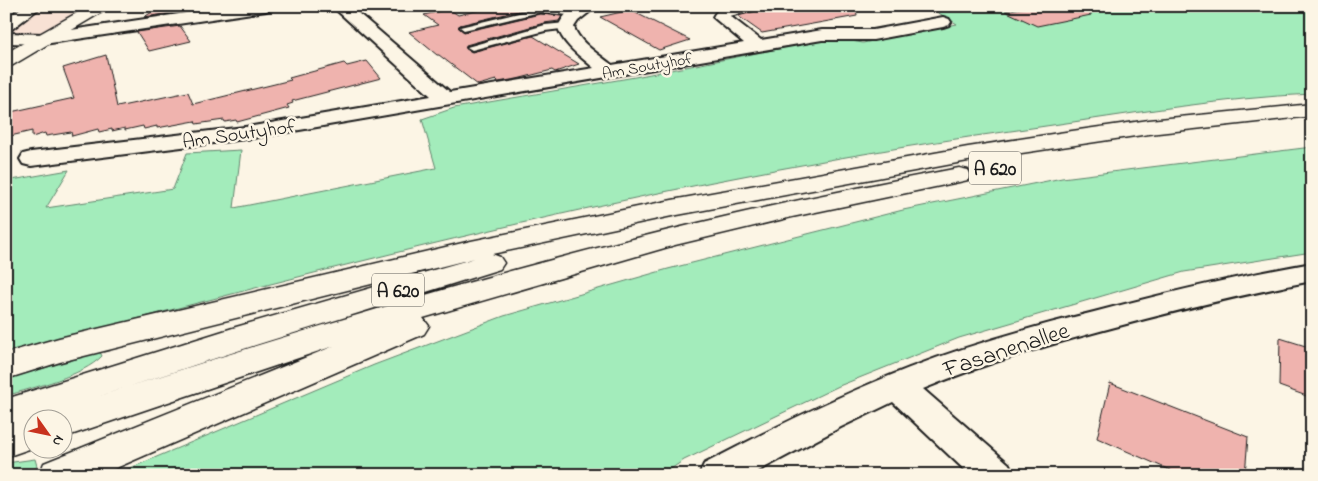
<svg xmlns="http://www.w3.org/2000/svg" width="1318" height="481" font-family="'Indie Flower',sans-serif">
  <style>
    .built { fill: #f8e1d4 }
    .green { fill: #a3ecbb; stroke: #60846c }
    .building { fill: #efb3ae; stroke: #1c1c1c }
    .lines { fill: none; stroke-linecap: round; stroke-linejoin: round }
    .lane-casing { stroke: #1c1c1c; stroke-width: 4 }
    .street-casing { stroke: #1c1c1c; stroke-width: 4 }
    .primary-casing { stroke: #1c1c1c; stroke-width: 3 }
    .highway-casing { stroke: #1c1c1c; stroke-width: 3 }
    .lane { fill: #fcf5e5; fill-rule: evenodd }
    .street { fill: #fcf5e5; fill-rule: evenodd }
    .primary { fill: #fcf5e5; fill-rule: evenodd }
    .highway { fill: #fcf5e5; fill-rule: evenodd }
    .labels { text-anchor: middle; stroke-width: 5; stroke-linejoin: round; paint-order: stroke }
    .far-street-label { font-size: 16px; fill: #1c1c1c; stroke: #fcf5e5 }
    .shield { fill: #fcf5e5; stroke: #5f5d58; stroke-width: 1 }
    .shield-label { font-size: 19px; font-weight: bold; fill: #1c1c1c }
    .street-label { font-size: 20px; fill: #1c1c1c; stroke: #fcf5e5 }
    .near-street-label { font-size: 24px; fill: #1c1c1c; stroke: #fcf5e5 }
  </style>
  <rect width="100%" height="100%" fill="#fcf5e5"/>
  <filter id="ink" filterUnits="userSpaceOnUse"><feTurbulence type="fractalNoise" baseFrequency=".02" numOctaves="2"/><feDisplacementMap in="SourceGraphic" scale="10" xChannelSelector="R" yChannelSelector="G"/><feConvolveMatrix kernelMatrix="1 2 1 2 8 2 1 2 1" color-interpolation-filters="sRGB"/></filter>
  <g filter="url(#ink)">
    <!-- built -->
    <polygon class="built" points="39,6 88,6 33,37 6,35 6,28"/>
    <!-- green -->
    <g class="green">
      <path d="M927 6H1312V94C1220 98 1130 114 1039 127 689 174 346 262 6 354V181L69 170 46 208 173 189 187 153 241 150 234 208 436 168 422 119 454 108 635 77 833 38 863 43 957 24Z"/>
      <polygon points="1312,147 1312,252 1184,272 959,338 839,386 684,460 662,475 114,475 374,365 504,316 668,269 903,210 1062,178"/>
      <path d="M100 352 102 356C83 376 34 387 6 396V379Z"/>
      <polygon points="35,459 37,466 30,475 6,475 6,463"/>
    </g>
    <!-- building -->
    <g class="building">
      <polygon points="162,6 167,6 172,13 144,17"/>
      <polygon points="498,6 539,6 460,25 458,27 464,32 540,14 562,16 559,21 544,23 466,45 466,49 472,52 533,36 579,64 555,72 552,70 517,79 498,82 496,80 478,85 439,55 437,55 409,32 438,25 424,15 449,9 458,15"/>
      <polygon points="761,6 856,6 857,16 762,33 738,16 756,11"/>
      <polygon points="1034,6 1090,6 1091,15 1037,26 1005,11"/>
      <polygon points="630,10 690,40 659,50 600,17"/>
      <polygon points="180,26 191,41 149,51 137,32"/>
      <polygon points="106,55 117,107 188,92 193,104 291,80 289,78 344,63 347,66 367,61 381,78 292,101 293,103 287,105 289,108 237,122 236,120 225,122 224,120 196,124 195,121 157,128 157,126 144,129 143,126 125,130 125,128 112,131 112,129 99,132 98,129 72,136 71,132 46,136 45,133 32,137 32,131 6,137 6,113 74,98 63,68"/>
      <polygon points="1280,338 1312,348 1312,398 1279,386"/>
      <polygon points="1110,383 1248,437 1245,475 1181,475 1097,438"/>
    </g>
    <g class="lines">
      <defs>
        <g id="lane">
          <polygon points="540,8 577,12 581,14 577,16 540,12 464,30 460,27"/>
          <polygon points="566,23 569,24 569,28 545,31 472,50 467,47 545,25"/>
        </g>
        <g id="street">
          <polygon points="24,6 42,6 12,29 6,31 6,18"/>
          <polygon points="233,6 274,6 271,9 266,11 44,44 6,43 6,33 44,34"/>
          <path d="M332 6H350L450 92 594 68C581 57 562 44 558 27 566 8 578 6 597 6L578 21 574 27C579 43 600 55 612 65L744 43 713 17C720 1 744 6 759 6L756 9 730 16 761 40 822 30H873L943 17 949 19 951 22 949 25 943 27 873 40H822L253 138 31 166 23 164 20 159 23 154 31 152 253 126 431 96Z"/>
          <path d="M1312 263V281C1240 295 1170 312 1100 331 1040 347 980 365 923 389L1009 464 1014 475H970L893 402 841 427 751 475H699L704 464C771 429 839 395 909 368 969 345 1032 327 1094 312 1166 293 1238 276 1312 263Z"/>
        </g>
        <polygon id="primary" points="89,6 109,6 107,9 13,65 6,67 6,53"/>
        <path id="highway" d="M1312 104V116L1149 134 968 161 672 216 492 254 500 257 504 263 500 269 259 344 69 406C254 345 440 287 629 240 738 212 848 189 959 168L968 170 971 175 968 180 959 182 792 217 675 245 423 318 429 326 424 334 100 475H39L44 463 334 346 62 438V418H46L49 413 32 418V448L6 457V399L236 327 475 258 60 362 6 379V353L59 338 471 241 672 200 968 147 1072 131 1149 120Z"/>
      </defs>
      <!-- lane casing -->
      <use href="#lane" class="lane-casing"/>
      <!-- street casing -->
      <use href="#street" class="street-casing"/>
      <!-- primary casing -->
      <use href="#primary" class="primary-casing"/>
      <!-- highway casing -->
      <use href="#highway" class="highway-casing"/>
      <!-- lane -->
      <use href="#lane" class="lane"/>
      <!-- street -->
      <use href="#street" class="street"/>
      <!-- primary -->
      <use href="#primary" class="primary"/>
      <!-- highway -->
      <use href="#highway" class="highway"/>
    </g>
  </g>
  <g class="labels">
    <!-- far-street labels -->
    <g class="far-street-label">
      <text transform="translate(647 65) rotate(-10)" y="6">Am Soutyhof</text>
    </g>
    <!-- shield labels -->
    <g class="shield">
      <rect x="969" y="151.5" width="52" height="33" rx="4"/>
      <rect x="372" y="273.5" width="52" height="33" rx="4"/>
    </g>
    <g class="shield-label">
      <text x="995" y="175">A 620</text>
      <text x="398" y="297">A 620</text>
    </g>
    <!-- street labels -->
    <g class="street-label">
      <text transform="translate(239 133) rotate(-8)" y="7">Am Soutyhof</text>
    </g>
    <!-- near-street labels -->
    <g class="near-street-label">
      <text transform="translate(1006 349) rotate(-18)" y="8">Fasanenallee</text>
    </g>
  </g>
  <!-- margin -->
  <rect width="1318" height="481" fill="none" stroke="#fcf5e5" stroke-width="25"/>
  <rect x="12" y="12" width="1293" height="456" fill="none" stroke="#1c1c1c" stroke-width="2" filter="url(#ink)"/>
  <!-- north arrow -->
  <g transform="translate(48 434) rotate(123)"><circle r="24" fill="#fcf5e5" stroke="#a29e95"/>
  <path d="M0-4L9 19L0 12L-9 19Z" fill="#c8321e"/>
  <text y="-8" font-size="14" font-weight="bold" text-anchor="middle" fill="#1c1c1c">N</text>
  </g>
</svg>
